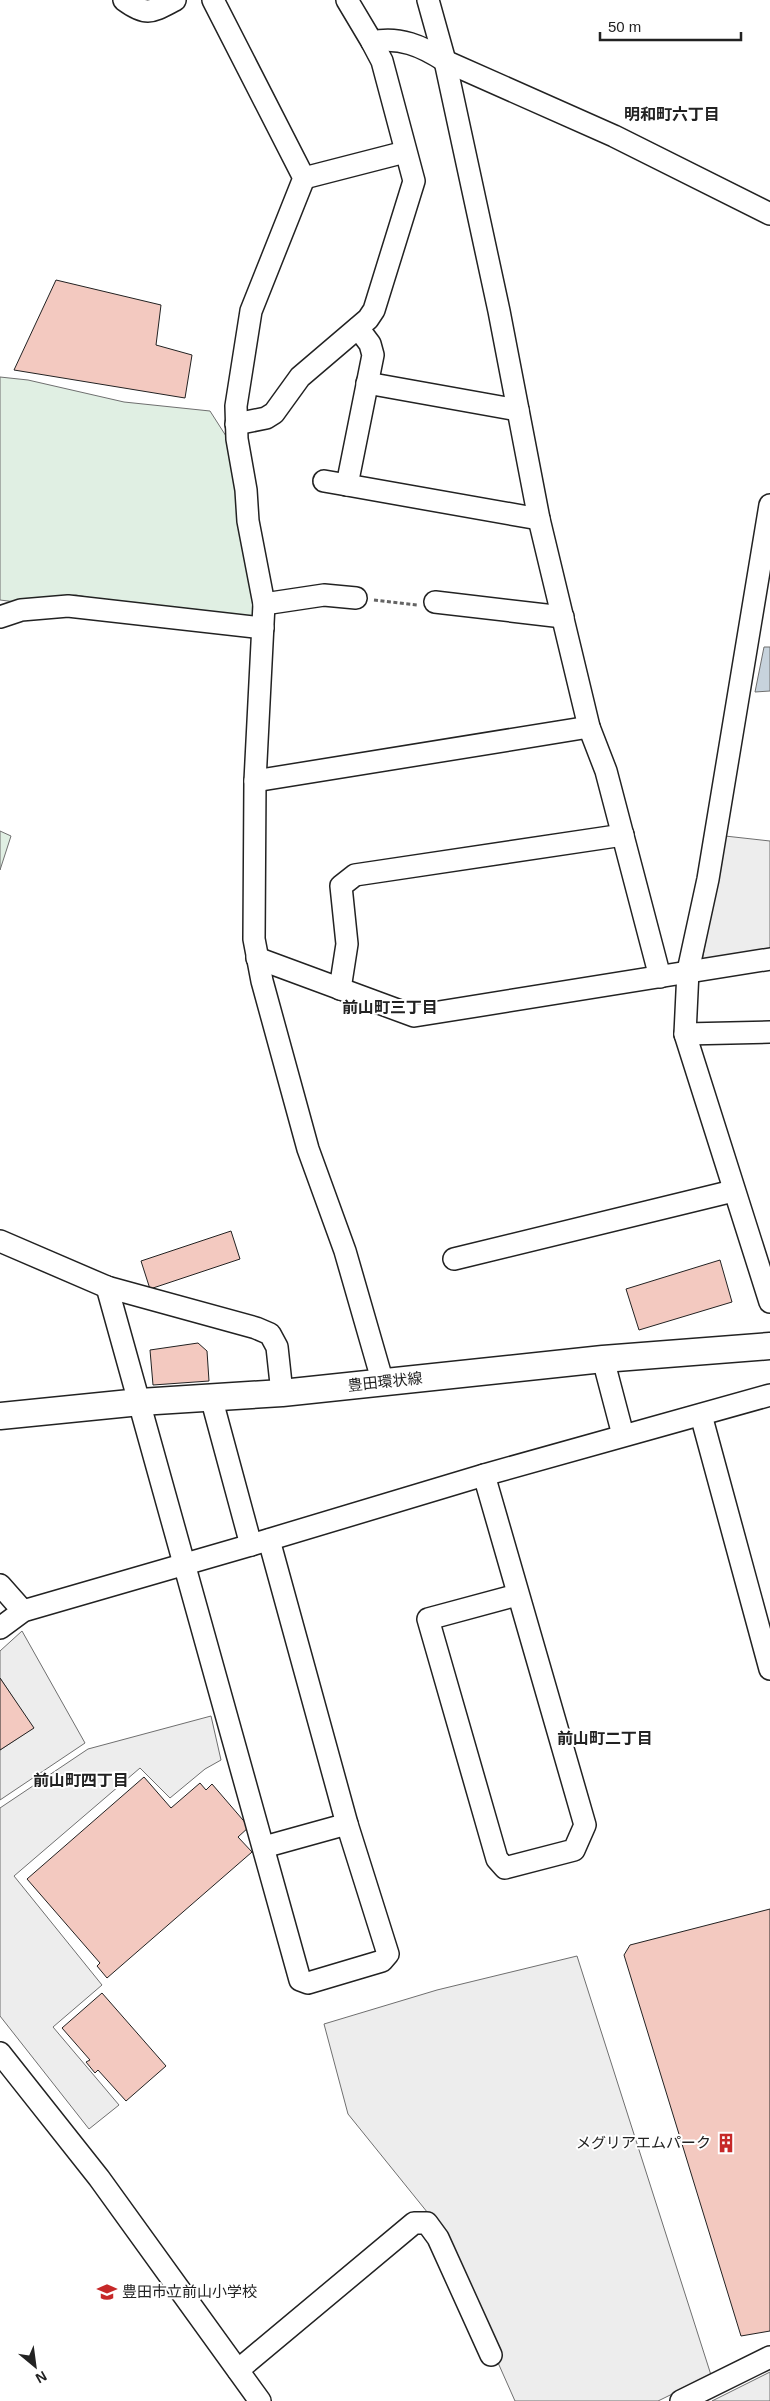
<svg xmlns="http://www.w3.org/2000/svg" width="770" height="2401" font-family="Helvetica,'Noto Sans JP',sans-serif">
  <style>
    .green { fill: #e0efe3; stroke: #6f6f6f }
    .parking { fill: #ededed; stroke: #6f6f6f }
    .water { fill: #c7d3dd; stroke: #6f6f6f }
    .building { fill: #f3c9c0; stroke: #222 }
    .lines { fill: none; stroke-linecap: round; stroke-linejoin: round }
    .minor-casing { stroke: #222; stroke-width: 24 }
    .major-casing { stroke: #222; stroke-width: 29 }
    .path { stroke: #646464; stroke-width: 3; stroke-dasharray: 4 2.5; stroke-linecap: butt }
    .minor { stroke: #fff; stroke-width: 21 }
    .major { stroke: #fff; stroke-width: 26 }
    .labels { text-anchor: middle; stroke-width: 4; stroke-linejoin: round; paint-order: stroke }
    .street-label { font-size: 15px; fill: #222; stroke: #fff }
    .poi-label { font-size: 15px; fill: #222; stroke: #fff; text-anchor: end }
    .neighbourhood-label { font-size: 16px; font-weight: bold; fill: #222; stroke: #fff }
  </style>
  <rect width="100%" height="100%" fill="#fff"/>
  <!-- green -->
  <g class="green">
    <polygon points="0,377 28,380 124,402 210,411 226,436 264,604 249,619 164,611 76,595 16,602 0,600"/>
    <polygon points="0,831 11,836 0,870"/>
  </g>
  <!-- parking -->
  <g class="parking">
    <polygon points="725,836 770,841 770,954 702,961"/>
    <polygon points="22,1631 85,1743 0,1800 0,1750 33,1728 0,1678 0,1651"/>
    <polygon points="211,1716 221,1760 205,1769 170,1798 140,1768 14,1876 102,1985 53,2027 119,2105 89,2129 0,2016 0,1808 88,1749"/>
    <polygon points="577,1956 711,2375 658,2401 515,2401 436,2223 348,2114 324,2024 437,1990"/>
    <polygon points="770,2372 770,2401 712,2401"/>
  </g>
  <!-- water -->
  <polygon class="water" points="764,647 770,647 770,691 755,692"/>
  <!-- building -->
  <g class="building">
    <polygon points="56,280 161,305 156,345 192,355 185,398 14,370"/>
    <polygon points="231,1231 240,1259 150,1289 141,1261"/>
    <polygon points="720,1260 732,1302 639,1330 626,1289"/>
    <polygon points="198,1343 207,1351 209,1381 153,1385 150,1350"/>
    <polygon points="0,1678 34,1728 0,1750"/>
    <polygon points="144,1777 171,1808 200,1783 206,1790 212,1784 249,1827 238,1837 252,1852 107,1978 97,1966 100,1963 27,1879"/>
    <polygon points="770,1909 770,2331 741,2336 624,1955 630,1945"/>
    <polygon points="102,1993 166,2066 126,2101 98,2070 95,2073 86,2062 90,2060 62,2028"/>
  </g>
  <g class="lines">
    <defs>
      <g id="minor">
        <path d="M124 0C147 17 152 12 175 0"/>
        <polyline points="213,0 304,178 251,311 236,406 237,439 246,490 248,521 264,604 255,781 254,939 262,981 308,1149 345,1251 383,1383"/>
        <path d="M347 0 372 42C399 36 422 46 445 61L614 136 770 214"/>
        <polyline points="428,0 445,61 499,311 539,519 589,727 606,771 660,977"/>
        <polyline points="304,178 405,152"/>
        <polyline points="358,328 370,344 373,355 347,485 539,519"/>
        <polyline points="367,383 518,410"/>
        <polyline points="236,424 266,418 274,413 300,377 368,319 374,310 414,181 382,61 372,42"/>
        <polyline points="324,481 347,485"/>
        <polyline points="770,505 708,879 688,971 685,1034 770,1302"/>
        <polyline points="435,602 563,617"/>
        <polyline points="264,604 324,595 356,598"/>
        <polyline points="0,617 21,610 68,606 263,628"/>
        <polyline points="255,781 589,727"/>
        <polyline points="257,958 414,1016 770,959"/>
        <polyline points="340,989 347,944 341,886 355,875 623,835"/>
        <polyline points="685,1034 770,1032"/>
        <polyline points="0,1241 107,1287 256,1328 270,1334 277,1347 282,1393"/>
        <polyline points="454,1259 733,1191"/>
        <polyline points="107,1287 300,1980 308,1983 382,1961 388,1954 347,1824 269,1540"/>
        <polyline points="603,1359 623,1435"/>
        <polyline points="211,1397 251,1545"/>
        <polyline points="701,1415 770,1669"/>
        <polyline points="484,1475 585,1825 574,1850 505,1868 497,1859 428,1619 517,1595"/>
        <polyline points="0,1585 23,1611"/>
        <polyline points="0,1628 23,1611 251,1545 484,1475 770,1395"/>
        <polyline points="264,1847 347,1824"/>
        <polyline points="0,2053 99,2178 260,2401"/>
        <polyline points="238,2370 414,2223 427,2223 438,2238 491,2355"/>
        <polyline points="681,2401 770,2357"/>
      </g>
      <polyline id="major" points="0,1416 140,1402 282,1393 603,1359 770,1346"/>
    </defs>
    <!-- minor casing -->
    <use href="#minor" class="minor-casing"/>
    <!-- major casing -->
    <use href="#major" class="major-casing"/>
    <!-- path -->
    <polyline class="path" points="374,600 417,605"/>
    <!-- minor -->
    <use href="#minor" class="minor"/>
    <!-- major -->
    <use href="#major" class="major"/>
  </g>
  <!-- icons -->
  <defs>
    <symbol id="building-bare" viewBox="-9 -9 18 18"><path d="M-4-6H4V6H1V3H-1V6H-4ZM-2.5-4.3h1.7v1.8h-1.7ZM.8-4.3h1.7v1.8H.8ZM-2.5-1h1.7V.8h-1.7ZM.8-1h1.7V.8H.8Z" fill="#c62828" stroke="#fff" stroke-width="2.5" paint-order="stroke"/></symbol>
    <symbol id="school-bare" viewBox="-9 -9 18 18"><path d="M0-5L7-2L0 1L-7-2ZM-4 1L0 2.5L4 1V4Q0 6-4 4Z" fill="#c62828" stroke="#fff" stroke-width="2.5" paint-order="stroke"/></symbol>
  </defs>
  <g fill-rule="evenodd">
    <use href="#building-bare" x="712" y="2129" width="28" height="28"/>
    <use href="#school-bare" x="93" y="2278" width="28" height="28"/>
  </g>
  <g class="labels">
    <!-- street labels -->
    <g class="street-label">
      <text transform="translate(385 1382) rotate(-6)" y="5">豊田環状線</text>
    </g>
    <!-- poi labels -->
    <g class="poi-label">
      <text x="711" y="2148">メグリアエムパーク</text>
      <text x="122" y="2297" text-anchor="start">豊田市立前山小学校</text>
    </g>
    <!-- neighbourhood labels -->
    <g class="neighbourhood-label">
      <text x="672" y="120">明和町六丁目</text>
      <text x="390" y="1013">前山町三丁目</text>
      <text x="605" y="1744">前山町二丁目</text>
      <text x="81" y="1786">前山町四丁目</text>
    </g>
  </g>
  <!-- north arrow -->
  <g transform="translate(35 2366) rotate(151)" stroke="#ffffff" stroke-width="4" paint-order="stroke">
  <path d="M0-4L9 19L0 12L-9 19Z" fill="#222222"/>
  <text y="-8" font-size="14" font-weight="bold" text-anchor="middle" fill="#222222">N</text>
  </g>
  <!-- scale -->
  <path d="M600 32v8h141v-8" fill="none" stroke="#222222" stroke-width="2.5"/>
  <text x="608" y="32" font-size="15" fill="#222222" stroke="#ffffff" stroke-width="4" paint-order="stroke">50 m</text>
</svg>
